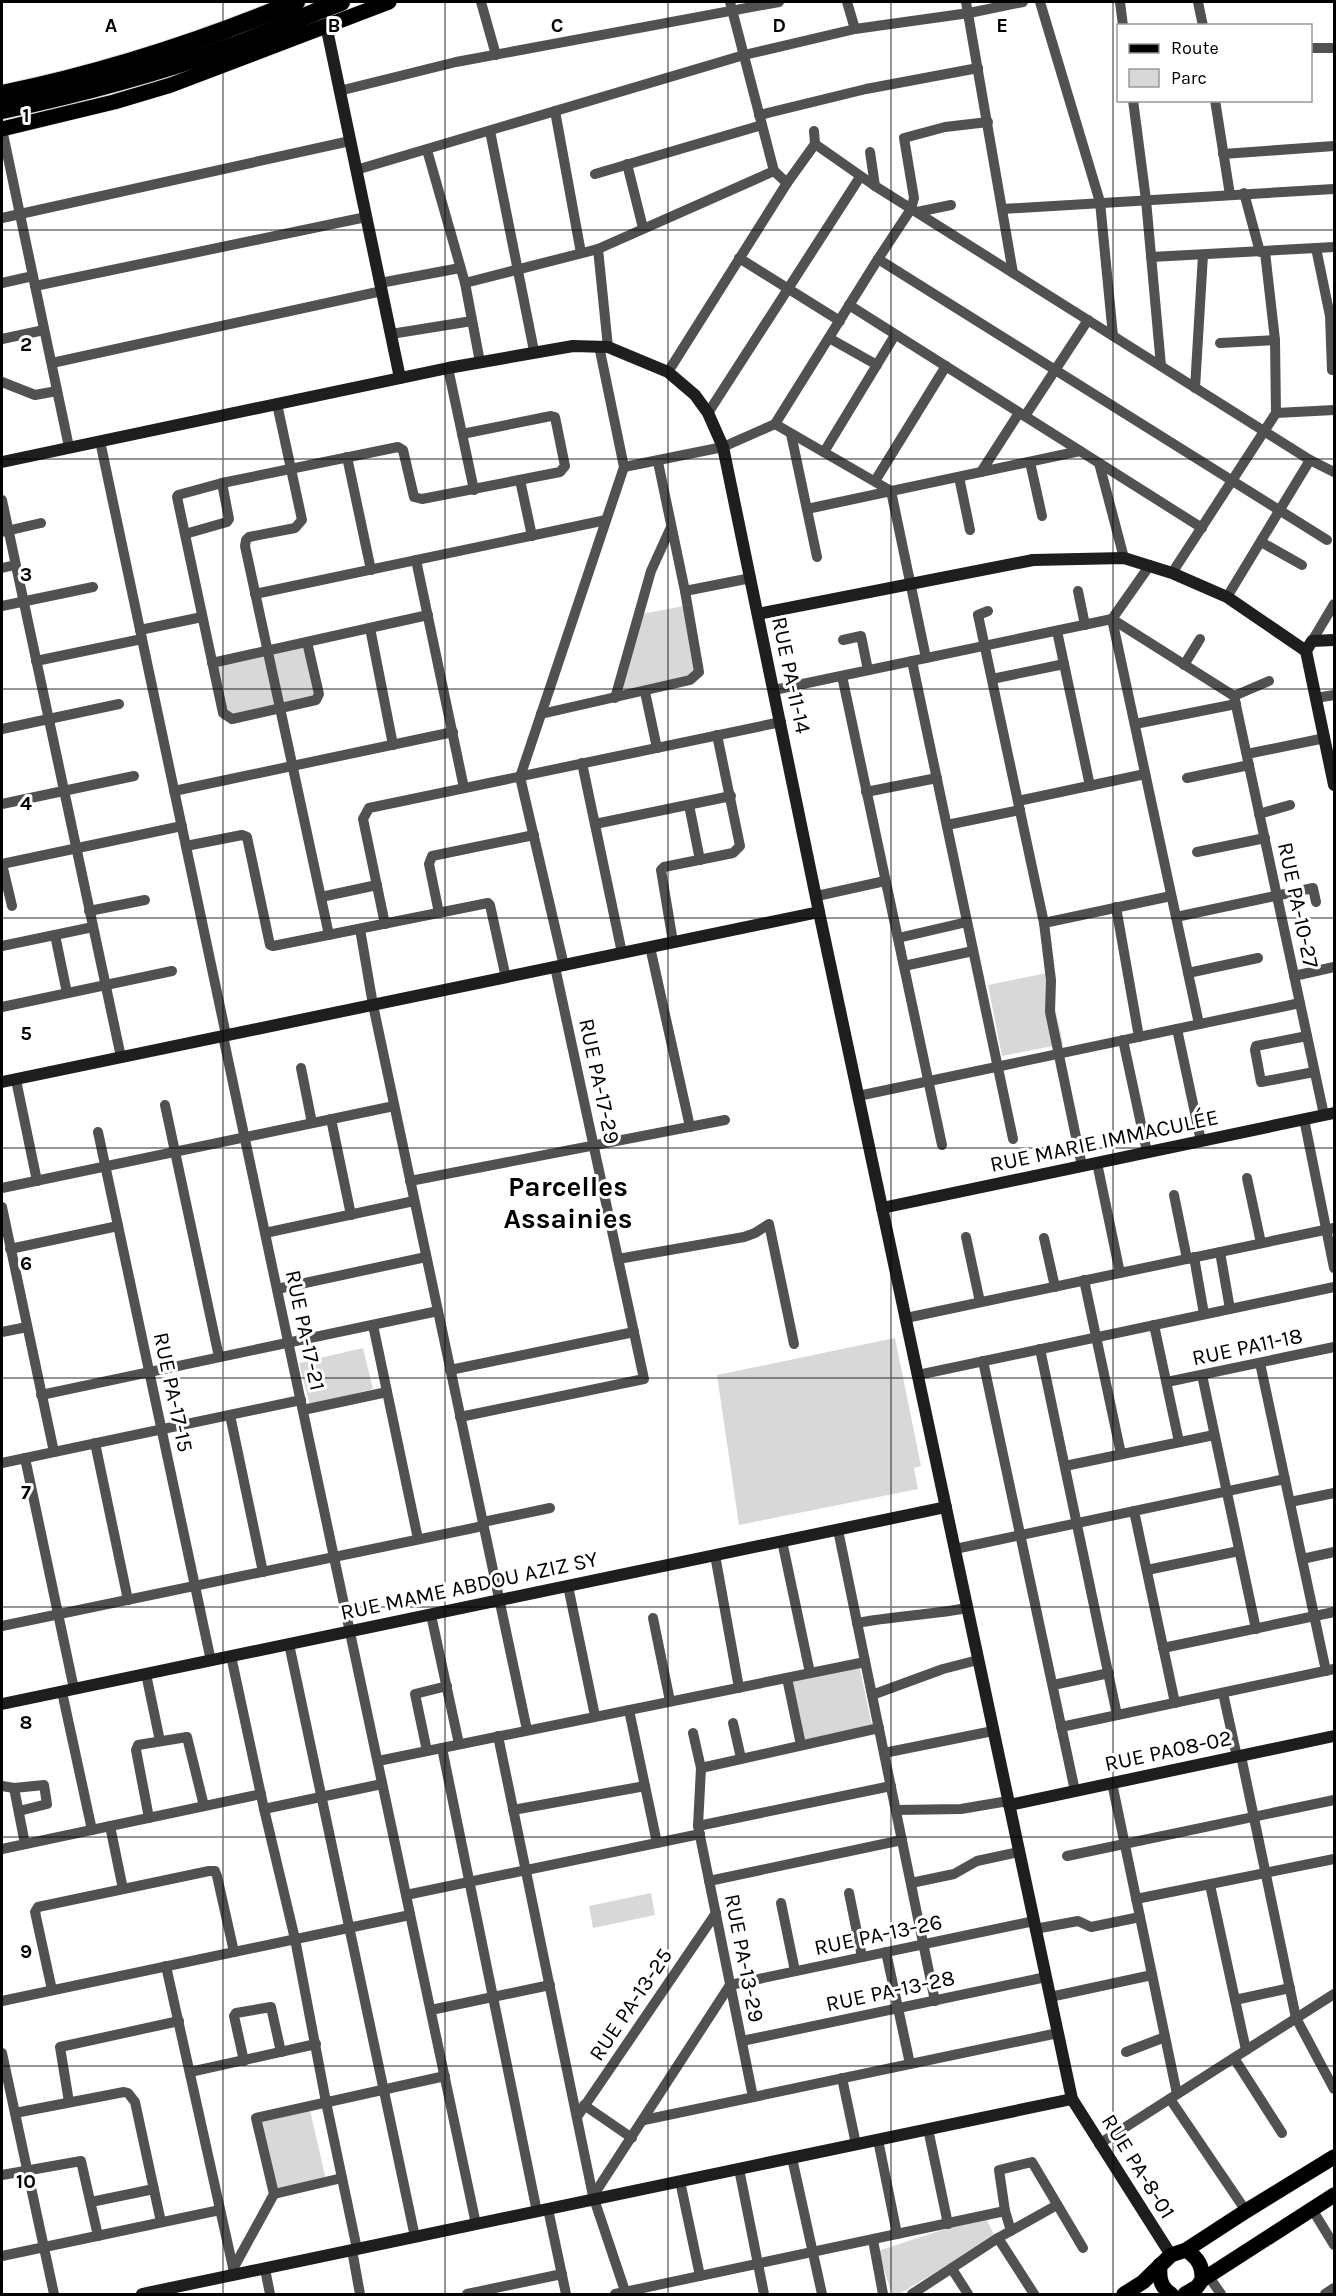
<svg xmlns="http://www.w3.org/2000/svg" width="1336" height="2296" font-family="Karla,sans-serif">
  <style>
    .green { fill: #d8d8d8 }
    .lines { fill: none; stroke-linecap: round; stroke-linejoin: round }
    .primary-casing { stroke: #dbdbdb; stroke-width: 16 }
    .highway-casing { stroke: #dbdbdb; stroke-width: 20 }
    .street { stroke: #515151; stroke-width: 10 }
    .secondary { stroke: #1e1e1e; stroke-width: 12 }
    .primary { stroke: #000; stroke-width: 15 }
    .highway { stroke: #000; stroke-width: 18 }
    .grid { fill: none; stroke: #000; stroke-width: 1.5; stroke-opacity: 0.55 }
    .labels { text-anchor: middle; stroke-width: 6; stroke-linejoin: round; paint-order: stroke }
    .street-label { font-size: 22px; fill: #000; stroke: #fff }
    .district-label { font-size: 28px; font-weight: bold; fill: #000; stroke: #fff }
    .grid-label { font-size: 20px; text-anchor: middle; font-weight: bold; fill: #000; stroke: #fff; stroke-width: 6; stroke-linejoin: round; paint-order: stroke }
  </style>
  <rect width="100%" height="100%" fill="#fff"/>
  <!-- green -->
  <g class="green">
    <polygon points="684,606 696,674 620,692 642,614"/>
    <polygon points="311,645 321,695 227,715 216,665"/>
    <polygon points="1047,973 1063,1044 1002,1056 988,985"/>
    <polygon points="895,1338 921,1466 914,1468 918,1489 739,1525 717,1375"/>
    <polygon points="363,1348 373,1389 310,1405 299,1363"/>
    <polygon points="859,1665 872,1726 802,1741 789,1680"/>
    <polygon points="651,1893 655,1915 593,1928 589,1906"/>
    <polygon points="309,2106 326,2180 275,2192 259,2117"/>
    <polygon points="985,2216 995,2237 899,2294 892,2294 878,2251"/>
  </g>
  <g class="lines">
    <defs>
      <g id="primary">
        <polyline points="2,129 114,102 171,85 389,2"/>
        <path d="M1186 2250C1198 2258 1203 2266 1202 2280"/>
        <path d="M1160 2265C1159 2277 1160 2287 1171 2294"/>
        <polyline points="1124,2294 1143,2282 1171,2255 1186,2250 1246,2211 1334,2157"/>
        <polyline points="1185,2294 1197,2287 1202,2280 1334,2195"/>
      </g>
      <g id="highway">
        <path d="M2 94C104 73 200 42 296 2"/>
        <path d="M2 110C78 94 153 74 227 48 266 35 303 16 341 2"/>
      </g>
    </defs>
    <!-- primary casing -->
    <use href="#primary" class="primary-casing"/>
    <!-- highway casing -->
    <use href="#highway" class="highway-casing"/>
    <!-- street -->
    <g class="street">
      <polyline points="481,2 496,55"/>
      <polyline points="730,2 774,171"/>
      <polyline points="847,2 855,29"/>
      <polyline points="966,2 1013,273"/>
      <polyline points="1040,2 1100,202 1113,336"/>
      <polyline points="1120,2 1123,26"/>
      <polyline points="1198,2 1203,26"/>
      <polyline points="1310,48 1334,48"/>
      <polyline points="339,91 456,62 779,2"/>
      <polyline points="1133,100 1146,200 1161,366"/>
      <polyline points="1215,100 1230,195"/>
      <polyline points="555,111 581,253"/>
      <polyline points="759,115 866,89 978,68"/>
      <polyline points="2,129 69,447"/>
      <polyline points="490,131 534,351"/>
      <polyline points="815,144 875,186 1310,460 1334,472"/>
      <polyline points="427,150 465,283 480,362"/>
      <polyline points="870,152 875,186"/>
      <polyline points="1223,154 1334,146"/>
      <polyline points="627,164 643,228"/>
      <polyline points="356,170 744,55 855,29 969,13 1023,2"/>
      <polyline points="595,174 762,125"/>
      <polyline points="1244,193 1260,252"/>
      <polyline points="1002,209 1334,189"/>
      <polyline points="917,212 951,205"/>
      <polyline points="2,218 350,141"/>
      <polyline points="1316,248 1330,316 1332,370"/>
      <polyline points="598,249 608,347"/>
      <polyline points="1151,257 1334,247"/>
      <polyline points="739,258 840,321"/>
      <polyline points="878,259 1327,540"/>
      <polyline points="2,283 33,276"/>
      <polyline points="380,283 460,268"/>
      <polyline points="465,283 598,249 774,171 787,183"/>
      <polyline points="35,286 366,217"/>
      <polyline points="849,305 1202,528"/>
      <polyline points="391,334 472,321"/>
      <polyline points="829,338 877,365"/>
      <polyline points="2,339 44,330"/>
      <polyline points="1220,343 1275,340"/>
      <polyline points="52,363 382,291"/>
      <polyline points="448,368 474,490"/>
      <polyline points="668,372 787,183 815,144 814,131"/>
      <polyline points="2,382 35,395 57,391"/>
      <polyline points="1195,388 1203,255"/>
      <polyline points="277,404 302,520 295,528 249,537 246,540 245,546 329,935"/>
      <polyline points="708,413 860,177"/>
      <polyline points="1276,413 1334,410"/>
      <polyline points="1025,416 1088,320"/>
      <polyline points="775,424 891,491 926,658"/>
      <polyline points="791,434 817,557"/>
      <polyline points="100,441 226,1035"/>
      <polyline points="824,452 895,335"/>
      <polyline points="347,457 371,570"/>
      <polyline points="1030,462 1042,516"/>
      <polyline points="1099,463 1124,558"/>
      <polyline points="624,467 723,447 775,424 878,259 911,209 914,198 904,138 945,127 988,122"/>
      <polyline points="981,472 1019,413"/>
      <polyline points="959,477 970,530"/>
      <polyline points="520,480 532,536"/>
      <polyline points="875,481 946,366"/>
      <polyline points="2,500 121,1057"/>
      <polyline points="807,509 1080,451"/>
      <polyline points="2,532 41,523"/>
      <polyline points="185,534 227,522 229,519 222,483"/>
      <polyline points="1261,542 1302,565"/>
      <polyline points="416,560 464,788"/>
      <polyline points="2,568 15,565"/>
      <polyline points="1172,573 1276,413 1275,340 1265,252"/>
      <polyline points="685,591 751,578"/>
      <polyline points="1078,591 1085,625"/>
      <polyline points="255,594 606,520"/>
      <polyline points="1227,597 1310,460"/>
      <polyline points="2,606 93,587"/>
      <polyline points="988,611 978,615 1044,923 1051,980 1050,1012 1082,1166"/>
      <polyline points="1112,619 1234,696 1324,1115"/>
      <polyline points="1112,619 1199,1024"/>
      <polyline points="370,628 393,745"/>
      <polyline points="140,630 202,617"/>
      <polyline points="1057,631 1090,786"/>
      <polyline points="843,640 861,636 868,670"/>
      <polyline points="1312,641 1334,604"/>
      <polyline points="307,642 319,694 316,700 232,719 223,713 177,497 178,495 222,483 398,447 403,450 414,497 422,499 560,472 565,466 555,417 551,416 462,434"/>
      <polyline points="36,661 142,639"/>
      <polyline points="912,661 1013,1139"/>
      <polyline points="212,663 428,615"/>
      <polyline points="1184,665 1200,639"/>
      <polyline points="842,676 942,1145"/>
      <polyline points="992,679 1064,664"/>
      <polyline points="774,690 1112,619 1150,565"/>
      <polyline points="645,692 657,748"/>
      <polyline points="1234,696 1269,681"/>
      <polyline points="615,698 651,571 671,527"/>
      <polyline points="1316,698 1334,695"/>
      <polyline points="541,714 690,680 699,672 685,591 658,462"/>
      <polyline points="1135,724 1236,704"/>
      <polyline points="2,729 119,704"/>
      <polyline points="1247,754 1325,738"/>
      <polyline points="582,763 622,953"/>
      <polyline points="1187,778 1249,765"/>
      <polyline points="174,791 453,732"/>
      <polyline points="866,792 937,778"/>
      <polyline points="1018,801 1145,774"/>
      <polyline points="2,804 134,776"/>
      <polyline points="689,805 700,860"/>
      <polyline points="1259,814 1290,805"/>
      <polyline points="595,824 731,796"/>
      <polyline points="947,825 1020,810"/>
      <polyline points="186,846 242,835 247,837 270,945 273,946 488,903 490,905 506,978"/>
      <polyline points="1197,852 1265,838"/>
      <polyline points="2,864 182,826"/>
      <polyline points="2,864 12,906"/>
      <polyline points="817,896 885,881"/>
      <polyline points="321,897 377,885"/>
      <polyline points="1116,907 1139,1037"/>
      <polyline points="89,911 145,900"/>
      <polyline points="439,913 429,864 432,856 534,835"/>
      <polyline points="1176,917 1313,888 1316,902"/>
      <polyline points="1044,923 1171,896"/>
      <polyline points="385,924 363,819 369,808 781,722"/>
      <polyline points="360,929 373,1005 527,1730"/>
      <polyline points="55,935 67,993"/>
      <polyline points="898,938 967,922"/>
      <polyline points="673,942 661,870 664,867 733,853 740,846 717,735"/>
      <polyline points="2,946 93,927"/>
      <polyline points="650,947 690,1127"/>
      <polyline points="564,966 520,777 624,467 599,346"/>
      <polyline points="904,966 973,951"/>
      <polyline points="1188,973 1258,958"/>
      <polyline points="1294,976 1334,967"/>
      <polyline points="2,1007 172,971"/>
      <polyline points="1177,1029 1201,1141"/>
      <polyline points="223,1036 476,2224"/>
      <polyline points="1307,1036 1256,1046 1255,1050 1261,1082 1314,1072"/>
      <polyline points="1123,1040 1147,1152"/>
      <polyline points="301,1068 312,1123"/>
      <polyline points="16,1080 37,1181"/>
      <polyline points="858,1096 1300,1003"/>
      <polyline points="165,1105 219,1357"/>
      <polyline points="331,1119 351,1215"/>
      <polyline points="1304,1119 1334,1268"/>
      <polyline points="98,1132 211,1661"/>
      <polyline points="1097,1163 1120,1273"/>
      <polyline points="1247,1178 1261,1243"/>
      <polyline points="410,1181 725,1120"/>
      <polyline points="2,1188 394,1106"/>
      <polyline points="1174,1195 1187,1259"/>
      <polyline points="2,1207 54,1452"/>
      <polyline points="265,1233 414,1201"/>
      <polyline points="966,1237 980,1302"/>
      <polyline points="1044,1238 1055,1287"/>
      <polyline points="10,1249 118,1226"/>
      <polyline points="1220,1252 1230,1309"/>
      <polyline points="1194,1257 1204,1314"/>
      <polyline points="618,1259 744,1237 755,1233 769,1224 794,1344"/>
      <polyline points="1084,1280 1121,1454"/>
      <polyline points="277,1289 426,1257"/>
      <polyline points="906,1318 1334,1228"/>
      <polyline points="373,1325 418,1539"/>
      <polyline points="1154,1325 1179,1442"/>
      <polyline points="2,1332 27,1327"/>
      <polyline points="1040,1349 1117,1715"/>
      <polyline points="983,1361 1075,1791"/>
      <polyline points="1260,1363 1326,1671"/>
      <polyline points="450,1370 634,1332"/>
      <polyline points="918,1375 1334,1287"/>
      <polyline points="1202,1375 1256,1629"/>
      <polyline points="1167,1382 1334,1347"/>
      <polyline points="41,1395 438,1311"/>
      <polyline points="303,1410 387,1392"/>
      <polyline points="230,1415 263,1572"/>
      <polyline points="460,1417 644,1379 555,967"/>
      <polyline points="95,1443 128,1600"/>
      <polyline points="25,1458 74,1689"/>
      <polyline points="2,1463 301,1400"/>
      <polyline points="1065,1466 1214,1435"/>
      <polyline points="1290,1502 1334,1493"/>
      <polyline points="1134,1511 1175,1703"/>
      <polyline points="483,1522 550,1508"/>
      <polyline points="838,1530 935,2001"/>
      <polyline points="782,1541 810,1673"/>
      <polyline points="955,1549 1285,1479"/>
      <polyline points="715,1555 739,1688"/>
      <polyline points="1302,1559 1334,1552"/>
      <polyline points="1147,1570 1239,1551"/>
      <polyline points="568,1586 595,1716"/>
      <polyline points="431,1615 459,1744"/>
      <polyline points="653,1618 670,1701"/>
      <path d="M857 1623C894 1616 930 1615 967 1608"/>
      <polyline points="2,1626 483,1526"/>
      <polyline points="289,1644 415,2237"/>
      <polyline points="1163,1648 1334,1612"/>
      <polyline points="231,1656 264,1809 295,1939 326,2102 357,2249"/>
      <polyline points="146,1674 160,1741"/>
      <polyline points="787,1678 801,1745"/>
      <polyline points="1053,1685 1109,1673"/>
      <polyline points="62,1692 92,1830"/>
      <polyline points="1223,1693 1237,1757"/>
      <polyline points="872,1695 943,1669 978,1660"/>
      <polyline points="629,1710 657,1843"/>
      <polyline points="733,1723 741,1758"/>
      <polyline points="1061,1727 1334,1669"/>
      <polyline points="693,1733 701,1768 698,1826 753,2097"/>
      <polyline points="498,1736 593,2196 626,2294"/>
      <polyline points="442,1748 537,2212"/>
      <polyline points="427,1751 415,1694 447,1686"/>
      <polyline points="884,1753 993,1731"/>
      <polyline points="1241,1756 1296,2018 1334,2089"/>
      <polyline points="378,1761 865,1662"/>
      <polyline points="701,1768 879,1728"/>
      <polyline points="1112,1783 1177,2094"/>
      <polyline points="2,1786 14,1788 44,1785 47,1804 19,1811"/>
      <polyline points="14,1788 25,1844"/>
      <polyline points="264,1809 382,1784"/>
      <polyline points="513,1810 645,1786"/>
      <polyline points="896,1810 961,1809 1008,1801"/>
      <polyline points="149,1818 136,1750 138,1745 187,1737 204,1806"/>
      <polyline points="110,1826 123,1889"/>
      <polyline points="698,1826 891,1786"/>
      <polyline points="2,1849 261,1794"/>
      <polyline points="1067,1856 1334,1800"/>
      <polyline points="709,1881 902,1840"/>
      <polyline points="911,1883 954,1874 977,1861 1019,1852"/>
      <polyline points="1210,1885 1246,2050"/>
      <polyline points="849,1893 862,1957"/>
      <polyline points="406,1895 700,1834"/>
      <polyline points="1136,1899 1334,1859"/>
      <polyline points="781,1903 795,1971"/>
      <polyline points="1035,1929 1078,1921 1091,1927 1140,1917"/>
      <polyline points="886,1952 910,2064"/>
      <polyline points="166,1966 234,2272"/>
      <polyline points="52,1990 35,1912 38,1907 209,1871 215,1871 217,1876 234,1952"/>
      <polyline points="1050,1997 1152,1975"/>
      <polyline points="1235,2000 1290,1988"/>
      <polyline points="2,2001 410,1915"/>
      <polyline points="431,2010 550,1985"/>
      <polyline points="742,2041 1046,1977"/>
      <polyline points="1126,2052 1165,2037"/>
      <polyline points="2,2053 54,2294"/>
      <polyline points="1234,2058 1282,2133"/>
      <polyline points="244,2061 234,2016 236,2013 271,2007 281,2052"/>
      <polyline points="190,2072 316,2044"/>
      <polyline points="842,2078 856,2144"/>
      <polyline points="1170,2099 1246,2211"/>
      <polyline points="69,2102 60,2047 179,2021"/>
      <polyline points="584,2105 632,2138"/>
      <polyline points="15,2113 124,2092 128,2093 135,2102 161,2222"/>
      <polyline points="577,2117 716,1913"/>
      <polyline points="644,2120 1058,2033"/>
      <polyline points="928,2129 948,2224"/>
      <polyline points="878,2140 897,2234"/>
      <polyline points="1099,2144 1334,1994"/>
      <polyline points="792,2158 822,2294"/>
      <polyline points="739,2169 764,2294"/>
      <polyline points="2,2175 81,2161 98,2236"/>
      <polyline points="680,2181 700,2276"/>
      <polyline points="274,2194 342,2178"/>
      <polyline points="593,2196 730,1985 1034,1921"/>
      <polyline points="91,2202 154,2189"/>
      <polyline points="548,2209 566,2294"/>
      <polyline points="1312,2209 1334,2245"/>
      <polyline points="1011,2231 1005,2211 999,2170 1032,2162 1083,2248"/>
      <polyline points="998,2238 1034,2294"/>
      <polyline points="873,2240 883,2294"/>
      <polyline points="352,2250 360,2294"/>
      <polyline points="2,2256 220,2210"/>
      <polyline points="233,2269 274,2194 256,2118 445,2076"/>
      <polyline points="265,2269 270,2294"/>
      <polyline points="952,2269 968,2294"/>
      <polyline points="1209,2277 1221,2294"/>
      <polyline points="467,2294 562,2274"/>
      <polyline points="615,2294 1005,2211"/>
      <polyline points="912,2294 998,2238 1057,2205"/>
      <polyline points="1325,2294 1334,2288"/>
    </g>
    <!-- secondary -->
    <g class="secondary">
      <polyline points="326,25 400,378"/>
      <polyline points="2,462 448,368 573,346 608,347 668,372 695,395 708,413 723,447 819,912 1072,2099 1171,2255"/>
      <polyline points="758,614 1033,560 1124,558 1172,573 1227,597 1306,651"/>
      <polyline points="1334,640 1312,641 1306,651 1334,785"/>
      <polyline points="2,1082 819,912"/>
      <polyline points="882,1208 1334,1113"/>
      <polyline points="2,1704 946,1507"/>
      <polyline points="1009,1805 1334,1736"/>
      <polyline points="142,2294 1072,2099"/>
    </g>
    <!-- primary -->
    <use href="#primary" class="primary"/>
    <!-- highway -->
    <use href="#highway" class="highway"/>
  </g>
  <!-- grid -->
  <path class="grid" d="M223 2V2294M445 2V2294M668 2V2294M891 2V2294M1113 2V2294M2 230H1334M2 459H1334M2 689H1334M2 918H1334M2 1148H1334M2 1378H1334M2 1607H1334M2 1837H1334M2 2066H1334"/>
  <g class="labels">
    <!-- street labels -->
    <g class="street-label">
      <text transform="translate(792 675) rotate(78)" y="8">RUE PA-11-14</text>
      <text transform="translate(1299 905) rotate(78)" y="8">RUE PA-10-27</text>
      <text transform="translate(600 1081) rotate(78)" y="8">RUE PA-17-29</text>
      <text transform="translate(1104 1140) rotate(-12)" y="8">RUE MARIE IMMACULÉE</text>
      <text transform="translate(306 1330) rotate(78)" y="8">RUE PA-17-21</text>
      <text transform="translate(1247 1346) rotate(-12)" y="8">RUE PA11-18</text>
      <text transform="translate(174 1392) rotate(78)" y="8">RUE PA-17-15</text>
      <text transform="translate(469 1585) rotate(-12)" y="8">RUE MAME ABDOU AZIZ SY</text>
      <text transform="translate(1168 1750) rotate(-12)" y="8">RUE PA08-02</text>
      <text transform="translate(878 1934) rotate(-12)" y="8">RUE PA-13-26</text>
      <text transform="translate(745 1958) rotate(79)" y="8">RUE PA-13-29</text>
      <text transform="translate(890 1990) rotate(-12)" y="8">RUE PA-13-28</text>
      <text transform="translate(630 2004) rotate(-56)" y="8">RUE PA-13-25</text>
      <text transform="translate(1139 2166) rotate(58)" y="8">RUE PA-8-01</text>
    </g>
    <!-- district labels -->
    <g class="district-label">
      <text x="568" y="1196">Parcelles<tspan x="568" dy="32">Assainies</tspan></text>
    </g>
  </g>
  <g class="grid-label">
    <text x="111" y="32">A</text>
    <text x="334" y="32">B</text>
    <text x="557" y="32">C</text>
    <text x="779" y="32">D</text>
    <text x="1002" y="32">E</text>
    <text x="26" y="122">1</text>
    <text x="26" y="351">2</text>
    <text x="26" y="581">3</text>
    <text x="26" y="810">4</text>
    <text x="26" y="1040">5</text>
    <text x="26" y="1270">6</text>
    <text x="26" y="1499">7</text>
    <text x="26" y="1729">8</text>
    <text x="26" y="1958">9</text>
    <text x="26" y="2188">10</text>
  </g>
  <!-- border -->
  <rect width="1336" height="2296" fill="none" stroke="#000000" stroke-width="6"/>
  <!-- legend -->
  <rect x="1117" y="24" width="195" height="78" fill="#ffffff" stroke="#999999" stroke-width="1.5"/>
  <rect x="1129" y="44" width="30" height="9" fill="#000000" stroke="#999999" stroke-width="1.5"/>
  <text x="1171" y="54" font-size="18" fill="#000000">Route</text>
  <rect x="1129" y="69" width="30" height="18" fill="#d8d8d8" stroke="#999999" stroke-width="1.5"/>
  <text x="1171" y="84" font-size="18" fill="#000000">Parc</text>
</svg>
